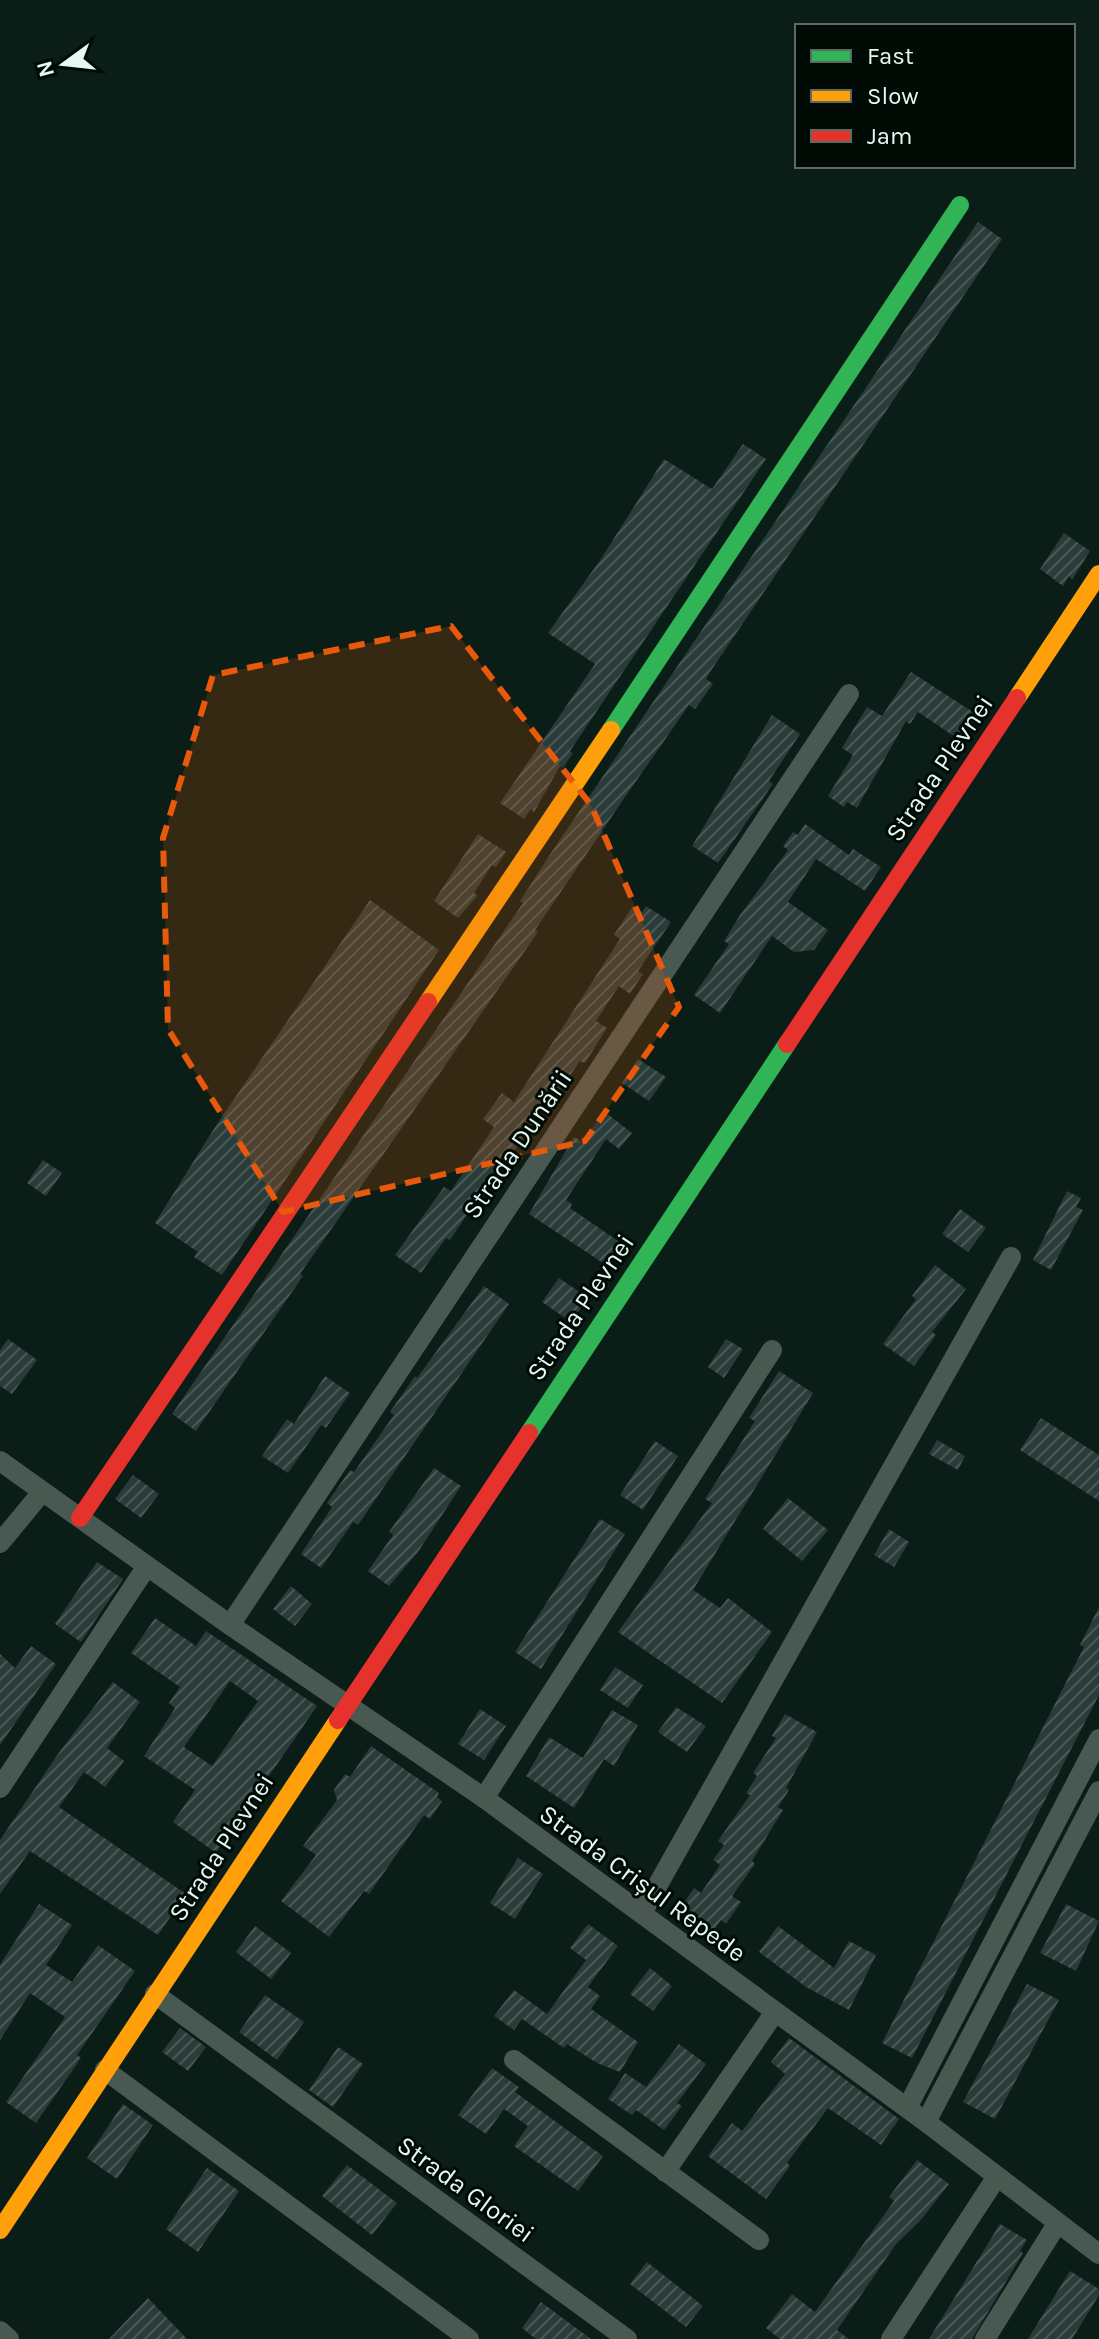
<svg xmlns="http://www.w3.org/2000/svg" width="1099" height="2339" font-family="Karla,sans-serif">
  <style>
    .building { fill: url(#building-hatch); fill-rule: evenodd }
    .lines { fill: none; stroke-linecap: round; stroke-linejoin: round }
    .street { stroke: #4a5852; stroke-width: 20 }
    .fast { stroke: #30b455; stroke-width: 18 }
    .slow { stroke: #ff9f0a; stroke-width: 18 }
    .jam { stroke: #e5322d; stroke-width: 18 }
    .marked { fill: #e8590c; fill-opacity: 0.2; stroke: #e8590c; stroke-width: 6; stroke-dasharray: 16 10; stroke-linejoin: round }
    .labels { text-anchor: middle; stroke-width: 6; stroke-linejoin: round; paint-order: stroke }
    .street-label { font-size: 26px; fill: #e6f9f0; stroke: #010b06 }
  </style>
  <defs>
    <pattern id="building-hatch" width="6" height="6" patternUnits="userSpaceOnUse" patternTransform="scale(2)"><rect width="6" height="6" fill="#293c3a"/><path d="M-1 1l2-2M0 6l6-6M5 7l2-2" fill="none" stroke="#485957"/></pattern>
  </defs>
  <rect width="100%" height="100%" fill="#0a1d16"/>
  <!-- building -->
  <g class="building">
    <polygon points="978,222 1002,239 710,672 706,679 713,684 695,709 689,705 623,800 535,930 538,932 300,1274 303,1276 196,1431 172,1414 523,903 520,901 549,856"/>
    <polygon points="743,444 766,459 570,751 573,753 563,768 560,766 534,812 531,809 524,819 500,803 595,664 548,633 601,559 664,459 712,489"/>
    <polygon points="1064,533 1090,551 1072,580 1069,576 1063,586 1040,569"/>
    <polygon points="911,672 979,716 958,739 918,712 910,724 906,721 857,808 847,802 844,807 828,796 853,755 842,748 867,707 882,716"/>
    <polygon points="772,715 800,734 769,781 773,784 718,863 692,846"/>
    <polygon points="805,824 849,855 853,849 881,867 865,891 816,859 788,902 828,930 814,950 794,952 772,936 720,1013 694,995 729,944 724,941 740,915 788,850 783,846 793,832 798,835"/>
    <polygon points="478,834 506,852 496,867 492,865 474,893 478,895 458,918 434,901"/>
    <polygon points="370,900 439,950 222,1275 194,1257 198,1252 155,1223 217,1124"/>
    <polygon points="633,906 642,912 646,906 671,922 638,971 643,974 630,994 619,986 596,1021 607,1028 585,1063 580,1061 550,1104 547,1102 483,1197 480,1195 450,1240 446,1238 421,1273 395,1255 444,1187 451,1191 494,1127 483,1119 502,1093 514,1102 620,939 614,935"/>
    <polygon points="638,1059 666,1077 649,1101 622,1083"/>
    <polygon points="605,1112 632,1133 619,1149 606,1139 566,1200 572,1204 570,1208 621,1243 606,1265 529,1214 574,1137 582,1142"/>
    <polygon points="43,1160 62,1173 46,1196 27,1183"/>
    <polygon points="1067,1191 1081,1198 1076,1207 1083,1210 1051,1270 1033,1260"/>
    <polygon points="960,1209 986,1228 968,1252 942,1234"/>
    <polygon points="935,1265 966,1289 932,1332 936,1335 914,1366 883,1344 916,1299 912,1296"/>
    <polygon points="559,1278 588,1298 571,1322 542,1302"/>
    <polygon points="484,1286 509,1304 358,1525 353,1522 321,1568 301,1554 332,1507 327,1503 350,1470 354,1472 394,1415 390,1412 415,1376 417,1378"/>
    <polygon points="8,1339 37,1360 12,1394 0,1386 0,1350"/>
    <polygon points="726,1339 743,1349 724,1378 708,1367"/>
    <polygon points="779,1371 813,1393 693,1590 720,1608 728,1598 772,1632 722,1703 618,1632 712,1503 705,1499 755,1421 749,1418"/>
    <polygon points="325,1376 350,1393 326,1428 321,1425 288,1473 262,1456 287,1419 294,1424"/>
    <polygon points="1041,1418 1099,1455 1099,1501 1020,1450"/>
    <polygon points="937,1440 965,1456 958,1470 929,1454"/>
    <polygon points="655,1441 678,1456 643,1510 620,1495"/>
    <polygon points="434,1468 461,1486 418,1552 389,1586 368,1571 393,1535 389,1532"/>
    <polygon points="133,1475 159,1494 141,1518 115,1499"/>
    <polygon points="788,1498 828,1530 802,1561 763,1529"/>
    <polygon points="600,1519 625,1534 541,1669 515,1652"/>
    <polygon points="889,1529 909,1542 894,1567 874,1555"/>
    <polygon points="97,1562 123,1579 81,1642 55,1624"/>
    <polygon points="291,1586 312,1604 295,1626 273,1609"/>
    <polygon points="1099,1607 1099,1695 912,2058 882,2043 1084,1647 1080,1645"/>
    <path d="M155 1618 196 1646 206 1631 317 1706 216 1853 173 1822 195 1790 144 1756 175 1708 169 1703 180 1687 131 1653ZM230 1681 258 1701 212 1766 184 1747Z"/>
    <polygon points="31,1646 56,1664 0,1745 0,1654 15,1668"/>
    <polygon points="615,1667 643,1685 628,1708 600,1690"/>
    <polygon points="113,1682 140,1702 107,1748 124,1761 105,1787 84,1772 59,1807 186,1894 158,1935 30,1851 0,1894 0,1840 58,1754"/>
    <polygon points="676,1707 706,1726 687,1752 658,1732"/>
    <polygon points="480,1709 506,1726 484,1760 458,1744"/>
    <polygon points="612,1710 638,1725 614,1766 604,1759 574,1808 526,1776 549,1737 583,1758"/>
    <polygon points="785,1714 817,1732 786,1788 789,1790 778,1807 783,1810 752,1861 755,1864 732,1896 741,1902 726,1924 721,1920 712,1933 679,1910 694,1888 701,1893 720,1865 713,1860 724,1845 718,1841 750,1795 746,1793 757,1776 753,1773 776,1738 772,1736"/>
    <polygon points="371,1746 439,1793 437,1797 442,1801 430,1819 424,1815 369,1894 364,1891 329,1937 281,1901 316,1855 303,1846 337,1800 334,1790 345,1774 350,1777"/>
    <polygon points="518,1858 543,1874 515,1919 490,1903"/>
    <polygon points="39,1904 72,1925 46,1965 72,1982 98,1945 135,1971 77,2055 81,2058 36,2123 6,2102 65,2017 30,1993 0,2040 0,1965"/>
    <polygon points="1066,1904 1099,1921 1076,1971 1040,1953"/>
    <polygon points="588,1924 618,1946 588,1987 600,1996 591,2009 638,2042 620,2072 597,2063 567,2044 564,2048 522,2019 514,2030 494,2016 514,1990 547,2014 586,1960 570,1948"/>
    <polygon points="255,1926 291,1953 271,1979 236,1952"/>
    <polygon points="778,1926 834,1968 849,1941 876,1955 849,2010 806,1987 759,1952"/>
    <polygon points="650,1968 672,1986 653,2011 630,1994"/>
    <polygon points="1027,1984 1059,2000 995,2119 963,2102"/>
    <polygon points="265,1995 304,2022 277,2060 239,2032"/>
    <polygon points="180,2028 206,2047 188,2071 162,2052"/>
    <polygon points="789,2038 899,2119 881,2145 828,2108 787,2163 790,2166 766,2199 708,2156 732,2123 742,2131 785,2074 771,2062"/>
    <polygon points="679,2044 706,2064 677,2103 682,2106 664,2130 636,2110 632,2115 608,2099 625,2073 646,2087"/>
    <polygon points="338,2047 363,2064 333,2107 309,2090"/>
    <polygon points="492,2068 519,2087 515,2092 603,2156 578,2191 514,2146 528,2126 504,2109 486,2134 458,2115"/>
    <polygon points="123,2104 153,2125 117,2179 87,2158"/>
    <polygon points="917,2160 949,2184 920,2221 896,2244 837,2330 849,2339 780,2339 766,2328 792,2294 815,2312 894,2201 889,2197"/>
    <polygon points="347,2165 397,2203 372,2235 322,2196"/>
    <polygon points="207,2168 239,2191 198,2252 166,2229"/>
    <polygon points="1000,2224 1027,2240 1020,2251 1023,2253 972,2339 929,2339"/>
    <polygon points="647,2262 703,2306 686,2327 630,2284"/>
    <polygon points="1070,2271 1099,2289 1099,2295 1072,2339 1028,2339"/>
    <polygon points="148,2298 187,2339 109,2339"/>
    <polygon points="541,2302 591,2339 536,2339 522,2328"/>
  </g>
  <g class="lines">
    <!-- street -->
    <g class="street">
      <polyline points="0,1461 230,1625 484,1798 926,2122 1099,2254"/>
      <polyline points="0,1543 42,1492"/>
      <polyline points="230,1625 849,694"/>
      <polyline points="0,1788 147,1566"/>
      <polyline points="484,1798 772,1350"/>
      <polyline points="642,1913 1011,1257"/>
      <polyline points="155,1994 627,2339"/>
      <polyline points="514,2060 759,2240"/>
      <polyline points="105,2070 469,2339"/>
      <polyline points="907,2108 1099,1739"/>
      <polyline points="926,2122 1099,1791"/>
      <polyline points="665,2172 775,2012"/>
      <polyline points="0,2331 9,2339"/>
      <polyline points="891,2339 996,2178"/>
      <polyline points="985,2339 1057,2224"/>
    </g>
    <!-- fast -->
    <g class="fast">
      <polyline points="611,730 960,205"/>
      <polyline points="529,1433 787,1044"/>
    </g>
    <!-- slow -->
    <g class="slow">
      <polyline points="1017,698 1099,574"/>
      <polyline points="428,1002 611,730"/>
      <polyline points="0,2230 338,1720"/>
    </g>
    <!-- jam -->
    <g class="jam">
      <polyline points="787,1044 1017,698"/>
      <polyline points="80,1518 428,1002"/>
      <polyline points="338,1720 529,1433"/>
    </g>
  </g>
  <!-- marked area -->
  <path class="marked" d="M451 626 591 805 679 1007 585 1141 283 1212 168 1029 163 838 213 675Z"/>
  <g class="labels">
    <!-- street labels -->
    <g class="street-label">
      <text transform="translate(939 768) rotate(-56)" y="9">Strada Plevnei</text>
      <text transform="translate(517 1144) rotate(-56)" y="9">Strada Dunării</text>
      <text transform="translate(580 1307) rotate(-56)" y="9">Strada Plevnei</text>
      <text transform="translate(221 1847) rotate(-57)" y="9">Strada Plevnei</text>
      <text transform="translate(643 1883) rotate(36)" y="9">Strada Crișul Repede</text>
      <text transform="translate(466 2189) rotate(36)" y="9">Strada Gloriei</text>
    </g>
  </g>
  <!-- legend -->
  <rect x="795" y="24" width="280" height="144" fill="#010b06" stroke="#5d6a64" stroke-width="2"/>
  <rect x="811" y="50" width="40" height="12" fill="#30b455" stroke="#5d6a64" stroke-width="2"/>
  <text x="867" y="64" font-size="24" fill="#e6f9f0">Fast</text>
  <rect x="811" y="90" width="40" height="12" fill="#ff9f0a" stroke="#5d6a64" stroke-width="2"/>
  <text x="867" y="104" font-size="24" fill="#e6f9f0">Slow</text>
  <rect x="811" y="130" width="40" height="12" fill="#e5322d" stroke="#5d6a64" stroke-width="2"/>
  <text x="867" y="144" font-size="24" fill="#e6f9f0">Jam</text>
  <!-- north arrow -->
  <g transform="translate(64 64) rotate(255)" stroke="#010b06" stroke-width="6" paint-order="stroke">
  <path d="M0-6L14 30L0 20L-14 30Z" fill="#e6f9f0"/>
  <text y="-12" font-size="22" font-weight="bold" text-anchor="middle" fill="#e6f9f0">N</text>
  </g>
</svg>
